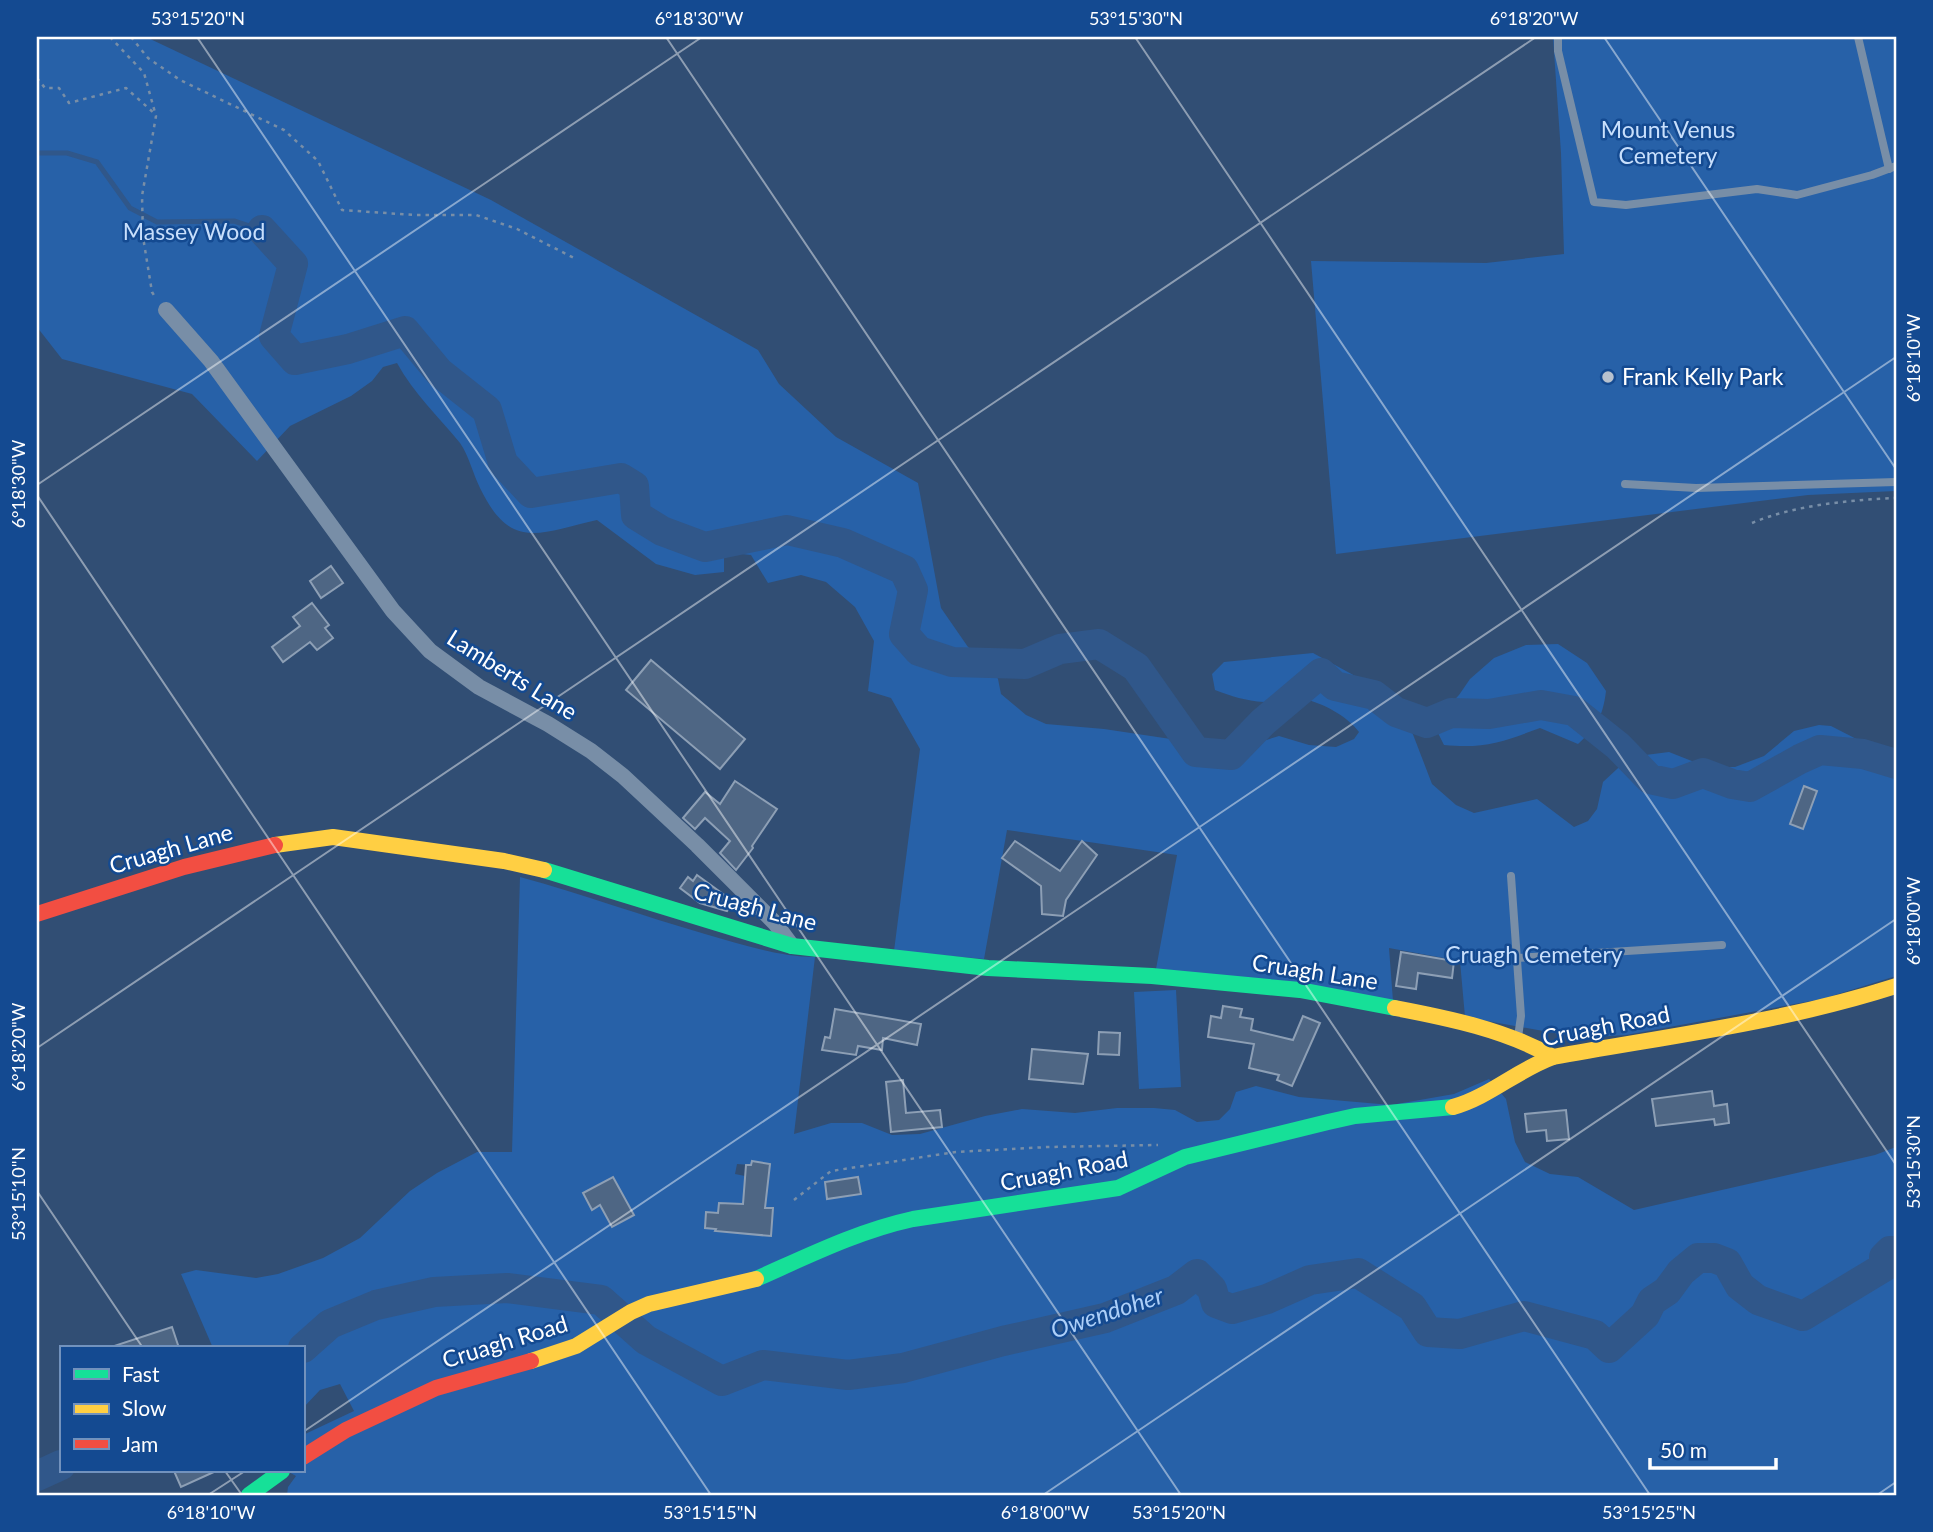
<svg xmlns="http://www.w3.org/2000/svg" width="1933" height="1532" font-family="Lato,sans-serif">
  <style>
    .green { fill: #2761a8; fill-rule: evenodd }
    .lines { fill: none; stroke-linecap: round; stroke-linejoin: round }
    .stream { stroke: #30578a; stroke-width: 5 }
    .river { stroke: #30578a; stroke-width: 30 }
    .building { fill: #4e6684; stroke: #8d9fb5; stroke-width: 2 }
    .path { stroke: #788ea7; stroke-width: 2.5; stroke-dasharray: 3.5 5; stroke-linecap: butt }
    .lane { stroke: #788ea7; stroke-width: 8 }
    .street { stroke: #788ea7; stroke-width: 16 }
    .fast { stroke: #16e098; stroke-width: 16 }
    .slow { stroke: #ffcf43; stroke-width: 16 }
    .jam { stroke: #f24e42; stroke-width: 16 }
    .ticks { fill: none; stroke: #fff; stroke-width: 2; stroke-opacity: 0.45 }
    .poi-dot { fill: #b7c1ce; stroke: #144a91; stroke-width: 2.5 }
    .labels { text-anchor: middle; stroke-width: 5; stroke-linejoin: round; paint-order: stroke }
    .park-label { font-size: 23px; fill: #c8dffc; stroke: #144a91 }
    .poi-label { font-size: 23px; fill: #fff; stroke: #144a91; text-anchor: start }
    .street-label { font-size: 23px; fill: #fff; stroke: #144a91 }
    .water-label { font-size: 24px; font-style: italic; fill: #adcff8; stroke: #144a91 }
    .neatline { fill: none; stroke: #fff; stroke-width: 2.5 }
    .ticks-label { font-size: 18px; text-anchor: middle; fill: #fff }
  </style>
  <rect width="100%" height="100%" fill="#314e74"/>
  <!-- green -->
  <g class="green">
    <path d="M37 37H146L491 200 758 350 779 384 836 437 918 483 941 608 968 647 988 660 998 679 1001 694 1026 715 1046 724 1104 729 1204 744 1244 747 1279 736 1309 745 1336 747 1354 739 1359 732C1347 716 1322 702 1302 699 1290 697 1276 703 1264 702 1246 701 1231 696 1215 690L1212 674 1224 662 1313 653 1357 677 1385 688 1404 711 1432 784 1456 805 1474 813 1537 799 1574 827 1588 821 1597 809 1603 782 1630 757 1669 752 1707 767H1735L1764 756 1794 731 1819 725 1831 726 1878 750 1896 751V976L1822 999 1626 1035 1582 1038 1465 1017 1460 961 1389 948 1393 1001 1156 969 1177 855 1007 830 984 959 894 951 920 749 891 698 868 691 874 641 855 607 826 582 801 575 768 583 751 555 724 552V572L695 575 656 564 597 520C539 533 511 552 480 488 473 474 469 456 460 443 438 416 414 394 397 363L383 367 372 381 351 396 290 426 257 461 192 394 62 359 37 327Z"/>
    <polygon points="1553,37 1896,37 1896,491 1808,495 1336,554 1311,261 1486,263 1564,254 1561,153"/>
    <path d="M1558 644 1587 663 1606 691C1603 717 1596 727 1578 744L1540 728C1502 742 1485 749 1444 745L1437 731 1441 714 1459 695 1470 679 1494 658 1526 645Z"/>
    <path d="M520 877C582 894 643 916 705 934 741 944 778 957 815 957L794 1134 831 1123H862L892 1135 920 1134 985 1116 1022 1109 1075 1113 1117 1108H1154L1175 1110 1197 1122 1219 1120 1230 1109 1236 1092 1256 1086 1299 1097 1391 1105 1454 1094 1489 1079 1506 1099 1515 1142 1525 1162 1550 1174 1578 1177 1634 1210 1875 1155 1896 1147V1495H287L288 1487 296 1476 287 1471H303V1435L354 1411 340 1384 320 1390 303 1408V1348H213L181 1274 196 1270 256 1278 278 1274 323 1258 360 1238 410 1191 437 1173 477 1152H512ZM753 1161 770 1164 765 1208H773L771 1235 716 1231V1229L705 1227 706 1212 718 1213 719 1203 743 1204 745 1176 735 1174 737 1164 751 1165ZM613 1177 634 1215 612 1227 600 1205 592 1210Z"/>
    <polygon points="1176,990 1181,1087 1139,1089 1134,992"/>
  </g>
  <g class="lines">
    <!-- stream -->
    <polyline class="stream" points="37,153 67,153 97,162 130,208 157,222 234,221 262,230"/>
    <!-- river -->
    <g class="river">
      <polyline points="262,230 293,264 274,336 295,360 348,349 405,331 439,372 487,410 503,463 531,493 621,478 634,486 636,515 662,531 705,547 787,530 843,543 904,570 913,590 904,634 919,651 952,662 1025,664 1060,649 1099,644 1136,667 1196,752 1231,755 1263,722 1321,673 1335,686 1374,695 1396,712 1427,723 1451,713 1489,714 1541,705 1574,711 1618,746 1650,779 1673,784 1703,773 1732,784 1750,787 1800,759 1820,750 1863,754 1896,764"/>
      <polyline points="303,1348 330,1324 376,1305 434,1292 507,1288 601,1300 646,1340 722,1381 763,1365 848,1375 903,1368 1003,1341 1105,1318 1176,1290 1197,1274 1212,1289 1216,1303 1232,1309 1267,1299 1310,1280 1358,1273 1412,1307 1428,1332 1460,1334 1524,1316 1595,1335 1609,1348 1645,1315 1652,1301 1667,1291 1681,1272 1698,1258 1714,1258 1727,1263 1740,1286 1758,1300 1803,1316 1884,1267 1884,1257 1890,1251 1896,1251"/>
      <polyline points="37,1476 61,1465"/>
    </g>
  </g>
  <!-- building -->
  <g class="building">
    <polygon points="331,566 343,583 321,598 310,581"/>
    <polygon points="312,603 329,625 325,628 333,638 317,650 310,642 283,662 272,647 300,626 293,617"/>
    <polygon points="651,660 745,739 720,769 626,690"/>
    <polygon points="735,781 777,809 752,846 753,848 736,870 720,853 730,841 705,818 695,829 683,818 705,792 720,804"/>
    <polygon points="1804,786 1817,791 1803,829 1790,824"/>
    <polygon points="1015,841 1060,871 1082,841 1097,855 1066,900 1063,916 1042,914 1041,886 1002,858"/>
    <polygon points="697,875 734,902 727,911 700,903 680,888 688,877 693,881"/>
    <polygon points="1401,952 1454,961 1452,978 1418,973 1416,989 1396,986"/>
    <polygon points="1223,1006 1242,1009 1240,1017 1253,1019 1251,1030 1293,1040 1303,1016 1320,1023 1292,1086 1277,1080 1279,1075 1249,1068 1254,1044 1208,1037 1211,1016 1221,1018"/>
    <polygon points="835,1009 921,1024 917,1045 883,1038 882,1050 858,1046 856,1055 822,1050 825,1037 830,1038"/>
    <polygon points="1099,1032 1120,1033 1119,1055 1098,1054"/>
    <polygon points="1032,1049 1088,1054 1083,1084 1029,1079"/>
    <polygon points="903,1080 906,1113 940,1110 942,1127 891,1132 886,1082"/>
    <polygon points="1712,1091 1714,1106 1727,1104 1729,1123 1715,1125 1714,1119 1656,1126 1652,1099"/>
    <polygon points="1566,1110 1569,1139 1547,1141 1546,1130 1527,1132 1525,1114"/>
    <polygon points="752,1161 770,1164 765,1208 773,1208 771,1236 715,1231 716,1229 705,1228 706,1212 718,1213 719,1203 743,1204 746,1165 751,1165"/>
    <polygon points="613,1177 634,1215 612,1227 600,1205 592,1210 583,1193"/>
    <polygon points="858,1177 861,1194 827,1199 825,1182"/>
    <polygon points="172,1327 179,1348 115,1348 114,1346"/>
    <polygon points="174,1471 216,1471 181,1487"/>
  </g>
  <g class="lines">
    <!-- path -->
    <g class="path">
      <polyline points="110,37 144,73 156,116 142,196 143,237 152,292 155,297"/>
      <polyline points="131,37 148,58 180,80 284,130 318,161 342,210 415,215 476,215 517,229 574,258"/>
      <polyline points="37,78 45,88 59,88 69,103 126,88 155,114"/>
      <path d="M1752 523C1794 505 1851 500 1896 498"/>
      <polyline points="794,1200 831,1171 956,1152 1048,1147 1158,1145"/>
    </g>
    <!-- lane -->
    <g class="lane">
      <polyline points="1558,37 1558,51 1594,202 1626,205 1757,189 1797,195 1872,175 1896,166"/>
      <polyline points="1858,37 1889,169"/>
      <polyline points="1625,484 1696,488 1896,482"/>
      <polyline points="1511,876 1521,1016 1518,1037"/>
      <polyline points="1517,958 1722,945"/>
    </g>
    <!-- street -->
    <polyline class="street" points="166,310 211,361 393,611 430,651 479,687 548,724 591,751 623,776 697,845 775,923 792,946"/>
    <!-- fast -->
    <g class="fast">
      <polyline points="544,870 792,946 988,968 1152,976 1300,990 1395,1008"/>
      <path d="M756 1279C808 1256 858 1231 913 1219L1118 1188 1185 1157 1328 1122 1355 1116 1453 1107"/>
      <polyline points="249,1495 282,1471"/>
    </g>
    <!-- slow -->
    <g class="slow">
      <polyline points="275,845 333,837 504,861 544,870"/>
      <path d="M1395 1008C1448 1018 1506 1030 1553 1057"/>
      <path d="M1453 1107C1489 1097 1517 1070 1553 1057 1668 1036 1784 1022 1896 986"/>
      <polyline points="531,1361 576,1346 631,1312 649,1304 756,1279"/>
    </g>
    <!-- jam -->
    <g class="jam">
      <polyline points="37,914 184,867 275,845"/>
      <polyline points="303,1457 346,1430 436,1388 531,1361"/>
    </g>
  </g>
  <!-- ticks -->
  <path class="ticks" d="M197 37 1181 1495M666 37 1650 1495M1135 37 1896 1165M1604 37 1896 469M37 485 702 37M37 495 711 1495M37 1048 1536 37M37 1191 143 1348M303 1432 1896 357M225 1471 242 1495M208 1495 245 1471M1043 1495 1896 919M1877 1495 1896 1482"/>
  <!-- markers -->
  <circle class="poi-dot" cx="1608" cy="377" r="7"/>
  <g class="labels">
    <!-- park labels -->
    <g class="park-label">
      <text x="1668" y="138">Mount Venus<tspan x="1668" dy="26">Cemetery</tspan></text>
      <text x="194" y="240">Massey Wood</text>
      <text x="1534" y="963">Cruagh Cemetery</text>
    </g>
    <!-- poi labels -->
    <g class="poi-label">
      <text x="1622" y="385">Frank Kelly Park</text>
    </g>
    <!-- street labels -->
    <g class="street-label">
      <text transform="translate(512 675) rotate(32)" y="8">Lamberts Lane</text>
      <text transform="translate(171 849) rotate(-16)" y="8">Cruagh Lane</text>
      <text transform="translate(755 907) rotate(15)" y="8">Cruagh Lane</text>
      <text transform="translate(1315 972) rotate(9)" y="8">Cruagh Lane</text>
      <text transform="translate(1606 1026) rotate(-11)" y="8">Cruagh Road</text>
      <text transform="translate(1064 1171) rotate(-11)" y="8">Cruagh Road</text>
      <text transform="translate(505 1342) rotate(-17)" y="8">Cruagh Road</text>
    </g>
    <!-- water labels -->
    <g class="water-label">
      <text transform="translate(1107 1313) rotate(-18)" y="8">Owendoher</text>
    </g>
  </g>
  <!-- border -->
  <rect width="1933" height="1532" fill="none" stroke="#144a91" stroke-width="77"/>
  <!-- legend -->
  <rect x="60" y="1346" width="245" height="126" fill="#144a91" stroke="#7292bd" stroke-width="2"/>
  <rect x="74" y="1369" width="35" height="10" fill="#16e098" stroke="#7292bd" stroke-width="2"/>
  <text x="122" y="1382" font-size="21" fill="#ffffff">Fast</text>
  <rect x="74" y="1404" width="35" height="10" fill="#ffcf43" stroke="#7292bd" stroke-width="2"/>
  <text x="122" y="1416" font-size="21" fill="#ffffff">Slow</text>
  <rect x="74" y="1439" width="35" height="10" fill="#f24e42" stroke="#7292bd" stroke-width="2"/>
  <text x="122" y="1452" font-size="21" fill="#ffffff">Jam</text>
  <!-- scale -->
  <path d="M1650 1458v10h126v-10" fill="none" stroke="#ffffff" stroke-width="3.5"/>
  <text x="1660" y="1458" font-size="21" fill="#ffffff" stroke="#144a91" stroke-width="5" paint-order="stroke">50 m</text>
  <rect x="38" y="38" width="1857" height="1456" class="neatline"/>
  <g class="ticks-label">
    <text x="198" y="25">53°15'20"N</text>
    <text x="699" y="25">6°18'30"W</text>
    <text x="1136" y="25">53°15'30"N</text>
    <text x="1534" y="25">6°18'20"W</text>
    <text transform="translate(1914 358) rotate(-90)" y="6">6°18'10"W</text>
    <text transform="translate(19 484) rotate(-90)" y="6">6°18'30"W</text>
    <text transform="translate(1914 921) rotate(-90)" y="6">6°18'00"W</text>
    <text transform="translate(19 1047) rotate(-90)" y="6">6°18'20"W</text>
    <text transform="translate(1914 1162) rotate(-90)" y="6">53°15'30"N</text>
    <text transform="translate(19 1194) rotate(-90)" y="6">53°15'10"N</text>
    <text x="211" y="1519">6°18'10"W</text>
    <text x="710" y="1519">53°15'15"N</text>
    <text x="1045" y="1519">6°18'00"W</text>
    <text x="1179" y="1519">53°15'20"N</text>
    <text x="1649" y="1519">53°15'25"N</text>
  </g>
</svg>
